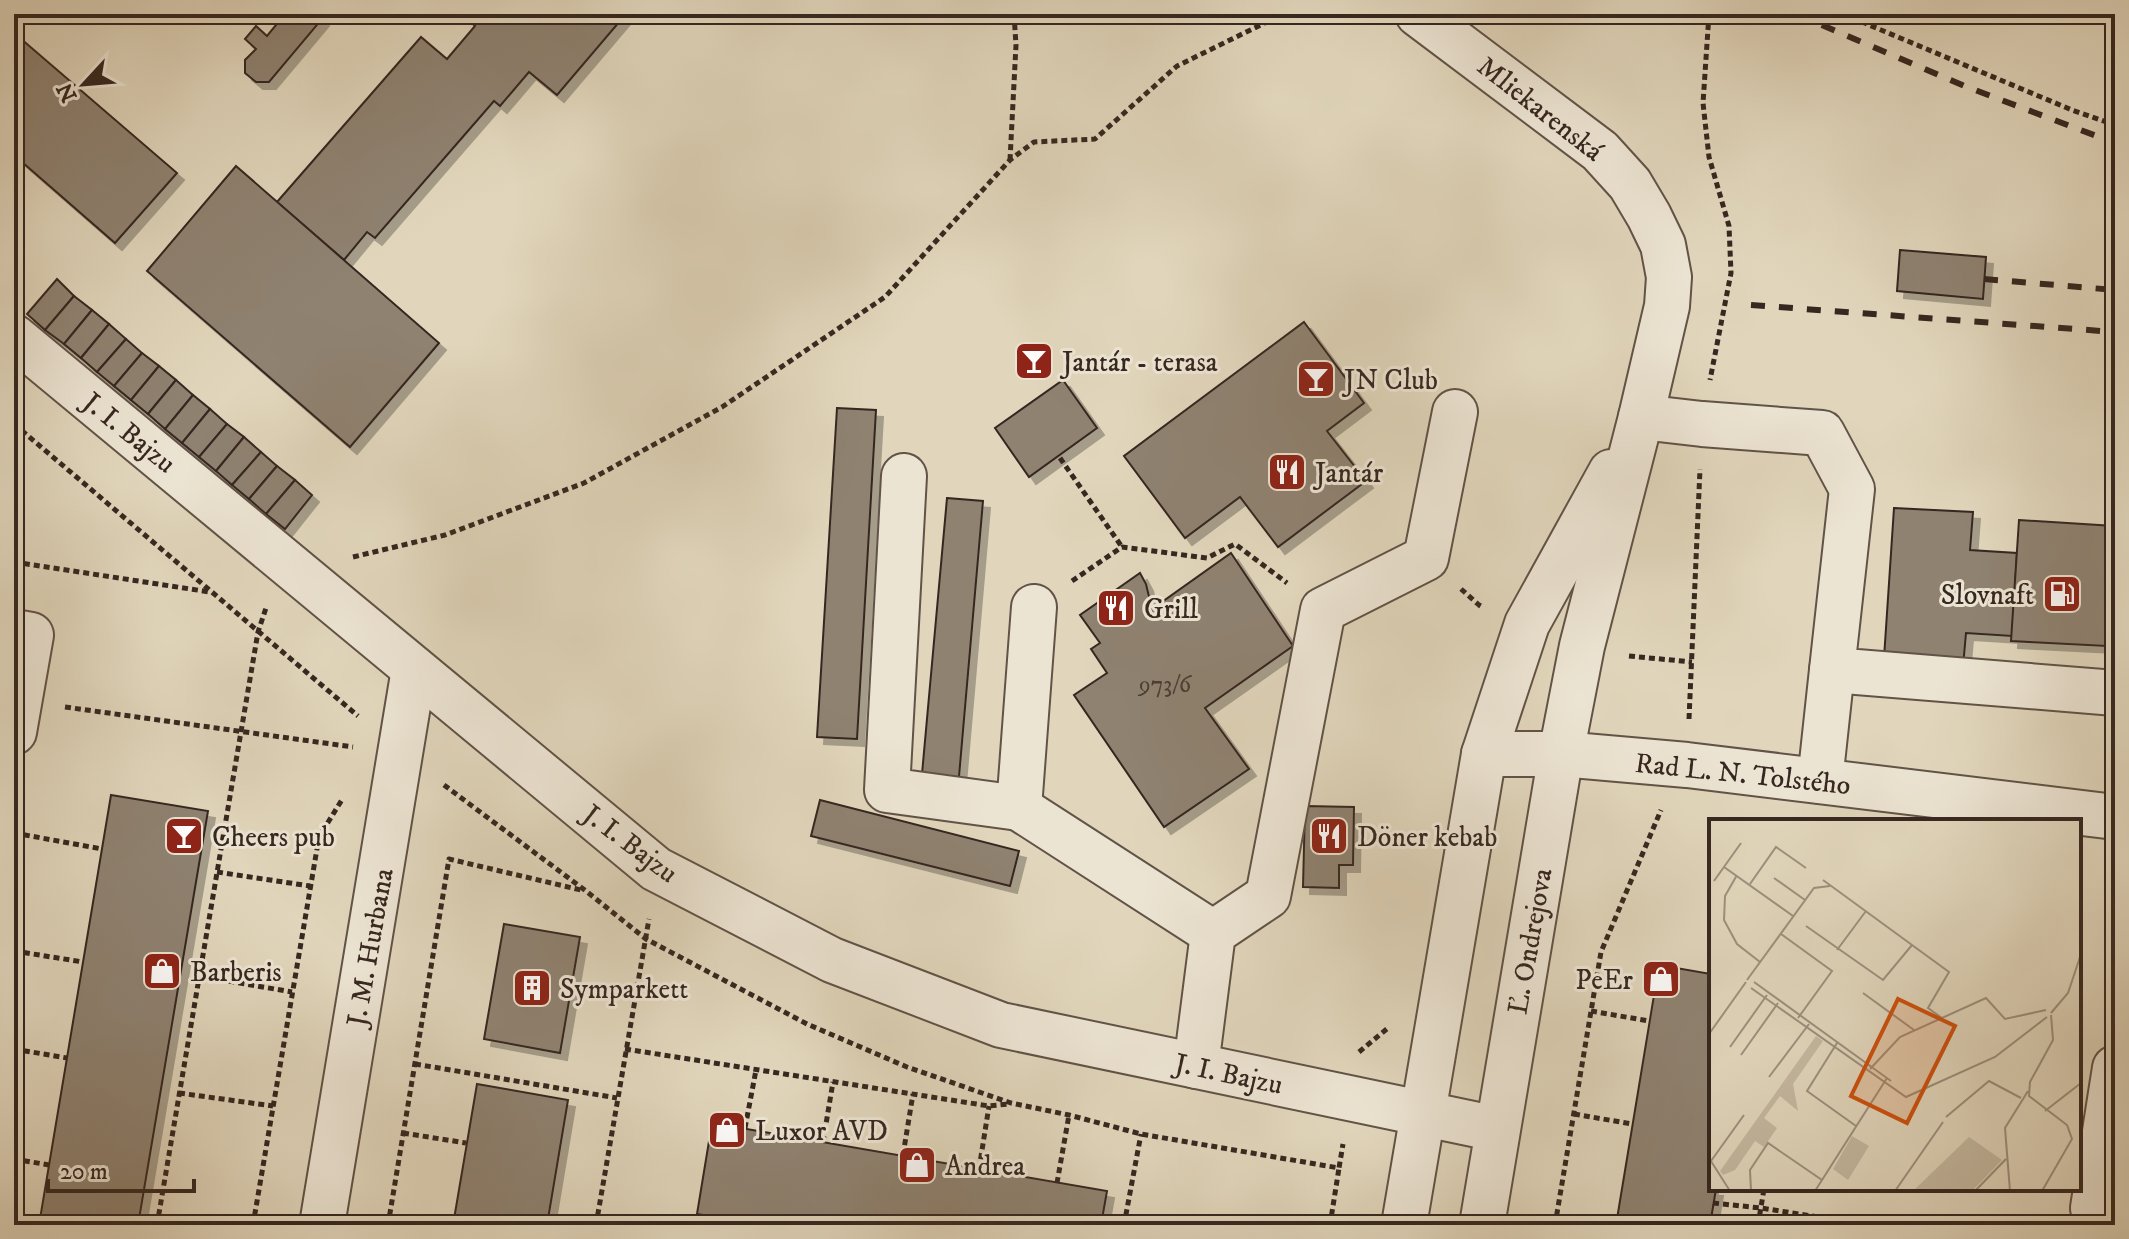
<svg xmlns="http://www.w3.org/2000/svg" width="2129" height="1239" font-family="'IM FELL DW Pica',serif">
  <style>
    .building { fill: #8f8271; stroke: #362720; stroke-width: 2; filter: url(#shadow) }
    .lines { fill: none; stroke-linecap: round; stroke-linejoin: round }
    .minor-casing { stroke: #615347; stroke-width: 48 }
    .path { stroke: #362720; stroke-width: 5; stroke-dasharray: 6 4; stroke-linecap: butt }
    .minor { stroke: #ece4d3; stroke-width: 44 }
    .rail { stroke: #362720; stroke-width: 6; stroke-dasharray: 14 14; stroke-linecap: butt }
    .labels { text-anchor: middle; stroke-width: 6; stroke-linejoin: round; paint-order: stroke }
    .number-label { font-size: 24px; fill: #4c3e34 }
    .street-label { font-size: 28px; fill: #362720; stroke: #ece4d3 }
    .poi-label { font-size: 28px; fill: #362720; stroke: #ece4d3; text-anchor: start }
    .inset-road { fill: none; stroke: #9d907e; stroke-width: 2 }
    .view { fill: #cd520f; fill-opacity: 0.15; stroke: #cd520f; stroke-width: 4 }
    .inset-edge { fill: none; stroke: #362720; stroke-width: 4 }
  </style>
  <defs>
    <filter id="shadow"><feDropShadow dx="7" dy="7" stdDeviation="0" flood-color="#0004"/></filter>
  </defs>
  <rect width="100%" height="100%" fill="#e1d6bc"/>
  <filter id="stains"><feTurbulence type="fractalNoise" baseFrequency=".0025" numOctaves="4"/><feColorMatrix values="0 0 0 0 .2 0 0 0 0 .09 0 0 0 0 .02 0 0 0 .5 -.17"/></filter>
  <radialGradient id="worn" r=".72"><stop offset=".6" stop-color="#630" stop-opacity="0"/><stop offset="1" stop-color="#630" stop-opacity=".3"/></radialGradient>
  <!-- building -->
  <g class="building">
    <polygon points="285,14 322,14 322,19 269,82 256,82 245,73 245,60 256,49 245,39 256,26 267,36"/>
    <polygon points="473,14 626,14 557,95 529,72 500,106 494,101 375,238 367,232 344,260 277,202 421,37 447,59 475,26 468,19"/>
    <polygon points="20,38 177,173 115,243 14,155 14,45"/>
    <polygon points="236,166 439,343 350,447 147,271"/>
    <polygon points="1900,250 1986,257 1983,299 1897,291"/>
    <polygon points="57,279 74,296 45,330 27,314"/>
    <polygon points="74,296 92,310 64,344 45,330"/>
    <polygon points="92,310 109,324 81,358 64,344"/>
    <polygon points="1304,322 1364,403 1327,431 1366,481 1278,547 1240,497 1185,538 1124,456"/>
    <polygon points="109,324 126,339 97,372 81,358"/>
    <polygon points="126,339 142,353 114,386 97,372"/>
    <polygon points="142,353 159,366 131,400 114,386"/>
    <polygon points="159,366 176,380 148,414 131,400"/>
    <polygon points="176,380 193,395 165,429 148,414"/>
    <polygon points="1063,380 1097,428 1029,477 995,428"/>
    <polygon points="193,395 210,409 182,443 165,429"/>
    <polygon points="837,408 876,410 857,739 817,737"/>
    <polygon points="210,409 227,424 199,457 182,443"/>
    <polygon points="227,424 244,437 216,471 199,457"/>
    <polygon points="244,437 261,452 232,485 216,471"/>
    <polygon points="261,452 277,466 249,499 232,485"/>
    <polygon points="277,466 295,480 266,514 249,499"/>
    <polygon points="295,480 312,495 285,529 266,514"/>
    <polygon points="947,498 983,501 958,788 921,785"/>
    <polygon points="1894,508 1973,512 1970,550 2017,553 2012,636 1966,633 1962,678 1883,673"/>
    <polygon points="2019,520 2114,526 2107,646 2011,641"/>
    <polygon points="1231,553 1293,646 1205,708 1249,769 1164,827 1074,695 1107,673 1091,649 1100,643 1080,615 1140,573 1146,584 1152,609"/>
    <polygon points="111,795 208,811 138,1225 39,1225"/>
    <polygon points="820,800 1019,851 1010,886 811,836"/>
    <polygon points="1305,806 1354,807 1353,865 1339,865 1339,888 1303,887"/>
    <polygon points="504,924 580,937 560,1053 484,1039"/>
    <polygon points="1659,965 1711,974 1711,1189 1716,1189 1710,1225 1616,1225"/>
    <polygon points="477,1084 568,1100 547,1225 453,1225"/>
    <polygon points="712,1123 1107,1191 1101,1225 763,1225 697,1214"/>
  </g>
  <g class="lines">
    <defs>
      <g id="minor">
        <polyline points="1418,14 1600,151 1630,184 1649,216 1663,245 1669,277 1667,306 1641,417 1582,646 1561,754 1482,1225"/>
        <polyline points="14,337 656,869 832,960 1001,1025 1497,1129"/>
        <polyline points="1641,417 1702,424 1822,433 1852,489 1832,670 2115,693"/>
        <polyline points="904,476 887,790 1019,808"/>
        <polyline points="1034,607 1019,808 1213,933"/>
        <polyline points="14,632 31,635 14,732"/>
        <polyline points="1484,754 1561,754 1687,765 2115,817"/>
        <polyline points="1820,781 1832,670"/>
        <polyline points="1196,1066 1213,933 1268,896 1323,610 1426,558 1455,412"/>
        <polyline points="2093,1208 2115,1068"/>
        <polyline points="322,1225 414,669"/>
        <polyline points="1404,1225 1484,754 1527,624 1611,472"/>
      </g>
    </defs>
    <!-- minor casing -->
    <use href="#minor" class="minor-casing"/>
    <!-- path -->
    <g class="path">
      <polyline points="1709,14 1703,103 1709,157 1729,226 1731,273 1710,380"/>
      <polyline points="1843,14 2072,110 2115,125"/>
      <polyline points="1010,160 1016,45 1014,14"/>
      <polyline points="14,424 358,716"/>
      <polyline points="1060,458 1122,547"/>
      <polyline points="353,557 445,535 584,483 722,407 885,297 1010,160 1034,142 1095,139 1177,66 1283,14"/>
      <polyline points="14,562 210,592"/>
      <polyline points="1072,581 1122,547 1207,558 1235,544 1287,583"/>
      <polyline points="1461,589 1479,605 1484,608"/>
      <polyline points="1629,656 1692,662"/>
      <polyline points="65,707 353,747"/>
      <polyline points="1689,719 1700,469"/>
      <polyline points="444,785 586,891 646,939 807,1024 907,1067 1011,1103 1069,1115 1141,1134 1339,1168 1343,1144"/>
      <polyline points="14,833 102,849"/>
      <polyline points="217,872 310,886"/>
      <polyline points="14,951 83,962"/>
      <polyline points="199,976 292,992"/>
      <polyline points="1591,1011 1649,1021"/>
      <polyline points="14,1049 67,1058"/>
      <polyline points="625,1049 989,1106 1008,1104"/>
      <polyline points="1359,1052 1388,1028"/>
      <polyline points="415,1064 617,1098"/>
      <polyline points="179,1093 273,1106"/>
      <polyline points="1574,1114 1632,1124"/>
      <polyline points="745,1128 756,1070"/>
      <polyline points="403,1133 466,1143"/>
      <polyline points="823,1142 833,1082"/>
      <polyline points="903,1155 913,1094"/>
      <polyline points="14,1159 49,1165"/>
      <polyline points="979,1169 989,1106"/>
      <polyline points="1057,1183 1069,1115"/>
      <polyline points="1713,1203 1761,1208 1869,1225"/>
      <polyline points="1557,1218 1598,1225"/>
      <polyline points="157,1225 258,632 266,608"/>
      <polyline points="253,1225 319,837 343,798"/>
      <polyline points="388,1225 449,859 581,890"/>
      <polyline points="596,1225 649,919"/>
      <polyline points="1124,1225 1141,1134"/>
      <polyline points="1330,1225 1339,1168"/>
      <polyline points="1555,1225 1601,952 1661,810"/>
      <polyline points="1758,1225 1764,1189"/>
    </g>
    <!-- minor -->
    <use href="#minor" class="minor"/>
    <!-- rail -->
    <g class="rail">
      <polyline points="1796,14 1967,87 2115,143"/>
      <polyline points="1984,279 2115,290"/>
      <polyline points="1751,305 2115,332"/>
    </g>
  </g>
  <!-- icons -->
  <defs>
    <symbol id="bar-square" viewBox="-11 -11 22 22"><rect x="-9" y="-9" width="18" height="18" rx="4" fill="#8f2418" stroke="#ece4d3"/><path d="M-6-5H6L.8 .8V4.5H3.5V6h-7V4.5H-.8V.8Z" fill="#fff"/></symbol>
    <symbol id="restaurant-square" viewBox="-11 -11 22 22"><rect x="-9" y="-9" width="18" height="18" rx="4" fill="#8f2418" stroke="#ece4d3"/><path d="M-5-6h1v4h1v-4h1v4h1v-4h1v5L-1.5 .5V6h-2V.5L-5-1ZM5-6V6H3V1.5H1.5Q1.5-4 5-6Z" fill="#fff"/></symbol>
    <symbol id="fuel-square" viewBox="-11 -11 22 22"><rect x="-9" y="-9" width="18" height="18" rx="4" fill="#8f2418" stroke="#ece4d3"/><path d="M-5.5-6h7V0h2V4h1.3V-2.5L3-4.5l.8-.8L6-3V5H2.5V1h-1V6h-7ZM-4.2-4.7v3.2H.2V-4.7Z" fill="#fff"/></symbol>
    <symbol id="shop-square" viewBox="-11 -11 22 22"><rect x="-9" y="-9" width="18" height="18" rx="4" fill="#8f2418" stroke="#ece4d3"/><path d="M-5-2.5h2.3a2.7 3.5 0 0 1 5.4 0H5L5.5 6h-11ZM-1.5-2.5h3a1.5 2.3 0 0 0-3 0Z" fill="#fff"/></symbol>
    <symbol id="building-square" viewBox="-11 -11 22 22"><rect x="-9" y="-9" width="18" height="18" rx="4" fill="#8f2418" stroke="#ece4d3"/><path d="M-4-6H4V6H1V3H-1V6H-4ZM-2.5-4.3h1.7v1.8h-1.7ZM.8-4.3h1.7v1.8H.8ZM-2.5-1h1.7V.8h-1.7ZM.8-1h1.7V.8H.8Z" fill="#fff"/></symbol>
  </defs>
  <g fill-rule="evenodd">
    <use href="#bar-square" x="1012" y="339" width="44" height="44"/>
    <use href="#bar-square" x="1294" y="357" width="44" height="44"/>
    <use href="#restaurant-square" x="1265" y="450" width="44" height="44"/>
    <use href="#fuel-square" x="2040" y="572" width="44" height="44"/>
    <use href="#restaurant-square" x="1094" y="586" width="44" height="44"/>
    <use href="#bar-square" x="162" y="814" width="44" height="44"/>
    <use href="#restaurant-square" x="1307" y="814" width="44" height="44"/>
    <use href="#shop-square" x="140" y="949" width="44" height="44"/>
    <use href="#shop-square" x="1639" y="957" width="44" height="44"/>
    <use href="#building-square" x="510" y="966" width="44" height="44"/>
    <use href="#shop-square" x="705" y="1108" width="44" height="44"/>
    <use href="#shop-square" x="895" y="1143" width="44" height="44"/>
  </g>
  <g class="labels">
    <!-- number labels -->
    <g class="number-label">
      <text x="1165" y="692">973/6</text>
    </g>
    <!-- street labels -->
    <g class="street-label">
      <text transform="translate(1541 108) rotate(38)" y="10">Mliekarenská</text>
      <text transform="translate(130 432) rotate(39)" y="10">J. I. Bajzu</text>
      <text transform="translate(1743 773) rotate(6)" y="10">Rad L. N. Tolstého</text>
      <text transform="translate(631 843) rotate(37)" y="10">J. I. Bajzu</text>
      <text transform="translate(1529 941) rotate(-80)" y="10">Ľ. Ondrejova</text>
      <text transform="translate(369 947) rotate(-80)" y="10">J. M. Hurbana</text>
      <text transform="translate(1229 1073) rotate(12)" y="10">J. I. Bajzu</text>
    </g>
    <!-- poi labels -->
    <g class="poi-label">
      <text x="1062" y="371">Jantár - terasa</text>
      <text x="1344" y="389">JN Club</text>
      <text x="1315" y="482">Jantár</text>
      <text x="2034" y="604" text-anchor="end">Slovnaft</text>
      <text x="1144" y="618">Grill</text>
      <text x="212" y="846">Cheers pub</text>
      <text x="1357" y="846">Döner kebab</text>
      <text x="190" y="981">Barberis</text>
      <text x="1633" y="989" text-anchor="end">PeEr</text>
      <text x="560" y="998">Symparkett</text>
      <text x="755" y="1140">Luxor AVD</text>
      <text x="945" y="1175">Andrea</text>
    </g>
  </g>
  <!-- overview -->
  <g transform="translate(1709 819)">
    <rect width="372" height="372" fill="#e1d6bc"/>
    <path d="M107 217 114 222 84 265 89 292 71 277 55 299 68 309 55 328 46 322 26 351 14 356 11 352ZM143 317 160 327 139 361 124 350ZM260 318 293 341 263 372H204Z" fill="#c4b8a1"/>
    <path class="inset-road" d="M15 48 84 97M28 56 16 77 15 101 28 125 51 143M65 59 96 81M114 61 240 153 219 189 233 199M5 62 32 24M41 65 67 28 97 49M97 107 174 161 203 126M72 115 123 152 89 199M128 131 157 92M38 161 105 69 121 67M45 163 182 262M42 169 197 278 286 238 338 198M154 174 205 211M342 194 359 174 372 135M0 215 37 163M128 224 98 272 147 307M21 228 58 176M32 236 69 184M161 250 191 218 277 179 296 200 337 191M60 258 100 205M336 292 372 264M237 298 280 262 312 279M0 339 21 372M2 342 35 296M42 372 41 351 59 324 113 361M106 372 178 259M186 372 234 303M266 372 297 340M301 372 296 309 319 272M333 372 363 320 358 306 320 277 321 263 344 221 342 196"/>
    <path class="view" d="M189 180 246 207 198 304 142 277Z"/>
    <rect width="372" height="372" class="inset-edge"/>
  </g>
  <!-- margin -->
  <rect width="2129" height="1239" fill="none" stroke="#e1d6bc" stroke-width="48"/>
  <rect x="16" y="16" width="2097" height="1207" fill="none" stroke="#362720" stroke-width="4"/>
  <rect x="24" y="24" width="2081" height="1191" fill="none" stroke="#362720" stroke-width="2"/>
  <!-- north arrow -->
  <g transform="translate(84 84) rotate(244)" stroke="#ece4d3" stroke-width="6" paint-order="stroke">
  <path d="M0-6L14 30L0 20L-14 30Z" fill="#362720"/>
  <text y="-12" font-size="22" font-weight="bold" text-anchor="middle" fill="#362720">N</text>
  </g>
  <!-- scale -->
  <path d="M48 1179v12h146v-12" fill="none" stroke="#362720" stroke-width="4"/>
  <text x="60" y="1179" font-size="24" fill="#362720" stroke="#ece4d3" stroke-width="6" paint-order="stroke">20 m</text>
  <rect width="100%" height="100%" filter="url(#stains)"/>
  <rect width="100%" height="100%" fill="url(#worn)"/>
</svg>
